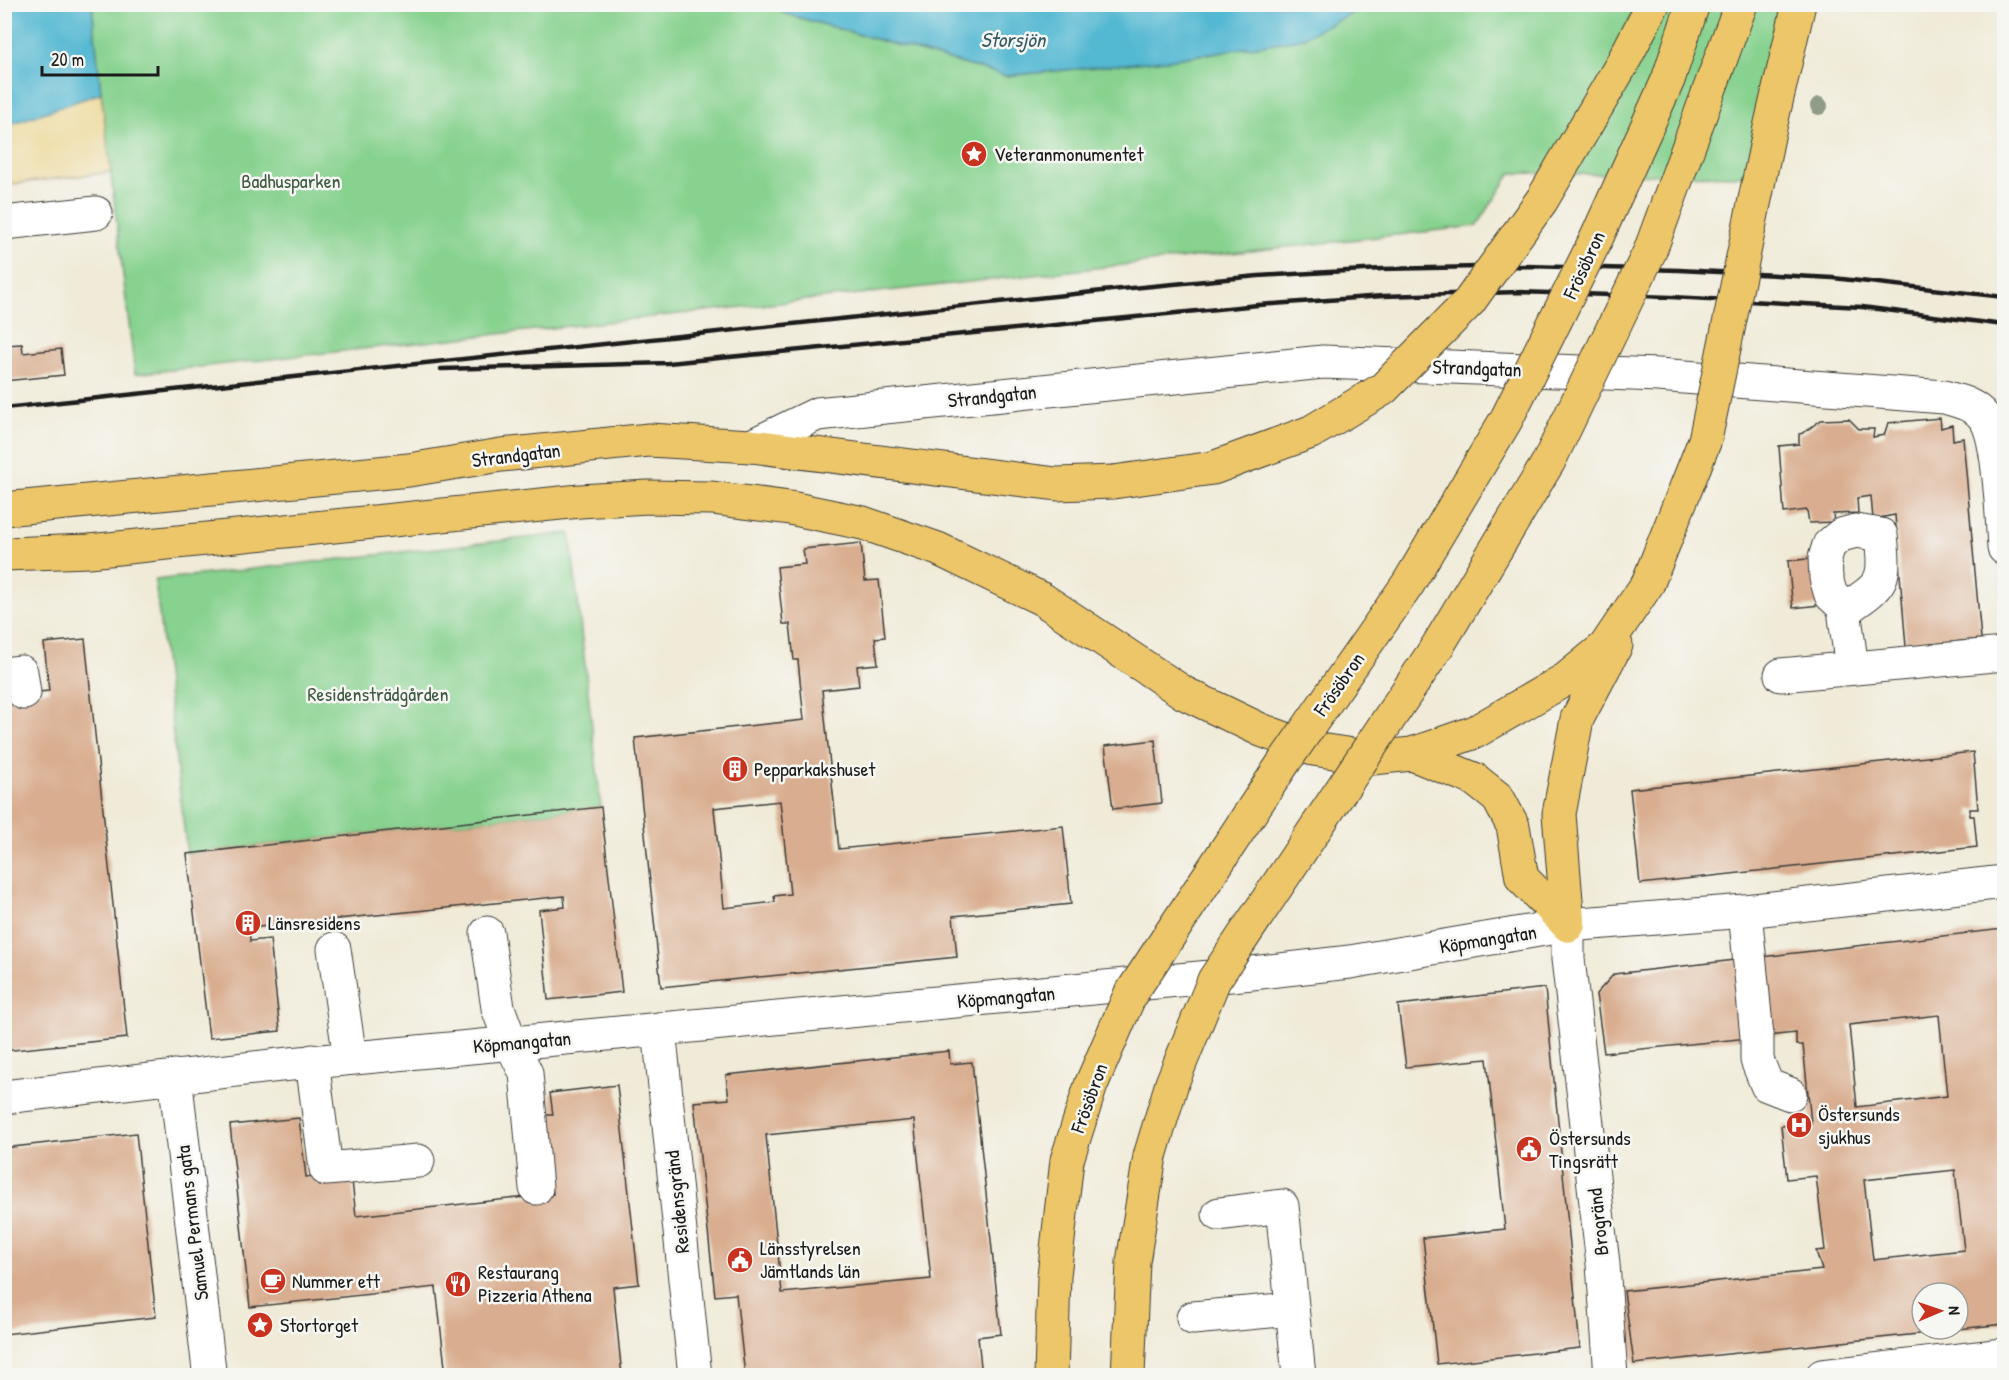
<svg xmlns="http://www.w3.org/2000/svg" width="2009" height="1380" font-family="'Patrick Hand',sans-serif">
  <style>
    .green { fill: #87d28f; stroke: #527756; stroke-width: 1.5 }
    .sand { fill: #eeda9e; stroke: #857b5d; stroke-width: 1.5 }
    .water { fill: #53b8d2; stroke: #386a77; stroke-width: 1.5 }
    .building { fill: #d9ae90; fill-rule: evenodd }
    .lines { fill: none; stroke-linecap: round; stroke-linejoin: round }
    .minor-casing { stroke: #3c3b38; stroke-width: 35 }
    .major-casing { stroke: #3c3b38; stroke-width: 35 }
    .minor { stroke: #fff; stroke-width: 33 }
    .major { stroke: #ecc669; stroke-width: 33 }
    .rail { stroke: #1c1c1c; stroke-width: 4.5 }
    .major-bridge-casing { stroke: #3c3b38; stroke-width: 35; stroke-linecap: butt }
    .major-bridge { stroke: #ecc669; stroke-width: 33 }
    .tree { fill: #909c87 }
    .labels { text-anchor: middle; stroke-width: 5; stroke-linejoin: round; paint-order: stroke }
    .poi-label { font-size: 20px; fill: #1c1c1c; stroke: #f6f6f2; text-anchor: start }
    .park-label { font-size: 20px; fill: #415c44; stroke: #f6f6f2 }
    .street-label { font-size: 20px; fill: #1c1c1c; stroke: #f6f6f2 }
    .water-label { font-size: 21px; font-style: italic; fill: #325a65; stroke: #f6f6f2 }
  </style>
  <rect width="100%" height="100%" fill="#f6f6f2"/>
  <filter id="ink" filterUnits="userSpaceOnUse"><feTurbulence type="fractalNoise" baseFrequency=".0167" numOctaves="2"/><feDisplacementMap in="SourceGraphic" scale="12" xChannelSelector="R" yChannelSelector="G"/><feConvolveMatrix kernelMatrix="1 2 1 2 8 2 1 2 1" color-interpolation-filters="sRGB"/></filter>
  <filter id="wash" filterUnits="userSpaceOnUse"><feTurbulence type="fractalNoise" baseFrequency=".008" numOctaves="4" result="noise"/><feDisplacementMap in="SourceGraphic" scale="24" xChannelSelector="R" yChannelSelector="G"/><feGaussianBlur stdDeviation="1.35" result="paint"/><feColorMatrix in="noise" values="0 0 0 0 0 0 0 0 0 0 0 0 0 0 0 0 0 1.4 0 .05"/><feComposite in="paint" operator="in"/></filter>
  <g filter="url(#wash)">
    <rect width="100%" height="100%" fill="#f0ebd8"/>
    <!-- green -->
    <g class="green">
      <polygon points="92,5 775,5 783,13 1006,76 1175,59 1298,39 1369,5 1784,5 1749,176 1511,173 1477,226 135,374 101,93"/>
      <polygon points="570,533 601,807 187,854 155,580"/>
    </g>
    <!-- sand -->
    <polygon class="sand" points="101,93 111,172 5,185 4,126"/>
    <!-- water -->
    <g class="water">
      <polygon points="4,5 92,5 101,93 5,126"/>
      <polygon points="775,5 1369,5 1299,39 1175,59 1006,76 783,13"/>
    </g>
    <g id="blocks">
      <!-- building -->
      <g class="building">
        <polygon points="22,344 23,353 61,349 64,375 4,381 4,345"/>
        <polygon points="1940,418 1941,428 1952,425 1953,440 1963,438 1981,639 1906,647 1895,515 1873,519 1871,496 1857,498 1858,513 1833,514 1834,522 1809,523 1807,510 1784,513 1779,446 1799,444 1799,434 1803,433 1821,420 1849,419 1859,429 1874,429 1873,437 1884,435 1888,423"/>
        <path d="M861 543 865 581 879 580 885 637 875 638 878 664 857 666 859 686 822 690 839 849 1063 826 1071 904 953 916 957 957 661 987 635 738 804 720 798 660H794L790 624H783L777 567 805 564 803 549ZM780 801 790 894 774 896 775 902 724 908 714 808Z"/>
        <polygon points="1817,558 1820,605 1793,608 1788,561"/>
        <polygon points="85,639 127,1038 4,1051 4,695 49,691 44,643"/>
        <polygon points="1155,740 1162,803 1113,809 1105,746"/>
        <polygon points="1973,752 1978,809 1970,809 1970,816 1974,816 1977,847 1640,884 1630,789"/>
        <polygon points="601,807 622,992 548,1000 539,910 565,907 564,896 249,928 250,941 270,939 280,1031 209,1038 187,854"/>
        <path d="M2003 929 2004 944V1324L1958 1329V1293H1922V1329H1946V1331L1634 1364 1624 1291 1822 1270 1816 1251 1825 1250 1816 1176 1787 1179 1781 1126 1811 1123 1803 1045H1796V1033L1604 1053 1596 994 1614 974ZM1939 1015 1947 1096 1857 1107 1849 1025ZM1955 1170 1964 1250 1873 1260 1864 1180Z"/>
        <polygon points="1545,988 1580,1348 1437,1364 1423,1238 1505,1229 1487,1059 1406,1067 1398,1005"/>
        <path d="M949 1051 950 1064 972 1062 1001 1334 978 1337 982 1376H745L736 1294 715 1296 694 1102 729 1099 726 1075ZM914 1120 931 1279 782 1293 766 1135Z"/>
        <polygon points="617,1085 639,1284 613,1287 622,1376 446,1376 436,1287 250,1307 230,1125 299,1118 306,1177 351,1172 356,1216 553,1194 545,1115 553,1115 550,1093"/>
        <polygon points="136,1133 156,1317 4,1334 4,1148"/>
      </g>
    </g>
  </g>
  <g filter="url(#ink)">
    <use href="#blocks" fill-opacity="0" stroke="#3c3b38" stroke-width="1.5"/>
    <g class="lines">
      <defs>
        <g id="minor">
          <polyline points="4,223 96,213"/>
          <path d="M751 446 817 414 1323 362 1658 375 1944 397C1958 401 1974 404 1984 417 2000 438 2002 519 2004 548"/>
          <path d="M1846 609 1831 595 1826 578 1825 558 1829 545 1841 535 1856 531 1881 535C1886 582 1884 583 1846 609L1845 617 1852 668"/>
          <polyline points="4,674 21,672 24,693"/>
          <polyline points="1781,675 2004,654"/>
          <polyline points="1745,911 1757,1037 1757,1060 1767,1085 1790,1094"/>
          <polyline points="1568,925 1568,959 1603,1264 1611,1376"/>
          <polyline points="487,933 498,1008 511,1043 526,1073 536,1188"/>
          <polyline points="334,949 350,1058"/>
          <polyline points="659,1029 695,1376"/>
          <polyline points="312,1061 326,1169 418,1161"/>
          <polyline points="175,1076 209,1370"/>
          <polyline points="4,1097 280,1065 1252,973 1350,962 1568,925 1745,911 2004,882"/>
          <polyline points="1219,1214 1282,1206 1299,1376"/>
          <polyline points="1193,1318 1292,1309"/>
          <polyline points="1822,1376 2004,1355"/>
        </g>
        <g id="major">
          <polyline points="1622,64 1653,4"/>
          <polyline points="4,509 409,470 501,455 649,440 751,446 1057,484 1113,482"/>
          <polyline points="4,554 89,551 580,501 648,497 712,498 790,508 863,523 938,549 1042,599 1184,693 1261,730 1313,749 1373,758 1412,754 1475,732 1566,679 1605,647 1648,583"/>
          <polyline points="1412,754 1474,779 1498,798 1513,826 1522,878 1568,925"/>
          <polyline points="1568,925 1559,814 1577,719 1616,645"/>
          <polyline points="1051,1376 1054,1276 1067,1160"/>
          <polyline points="1128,1376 1133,1262 1150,1156"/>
        </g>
      </defs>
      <!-- minor casing -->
      <use href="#minor" class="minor-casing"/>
      <!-- major casing -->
      <use href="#major" class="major-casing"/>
      <!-- minor -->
      <use href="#minor" class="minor"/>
      <!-- major -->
      <use href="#major" class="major"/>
      <!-- rail -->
      <g class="rail">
        <polyline points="441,369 668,363 1258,305 1383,296 1519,292 1671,297 1862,307 2004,325"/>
        <polyline points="4,408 1121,289 1258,276 1382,269 1526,266 1679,270 1833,278 2004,297"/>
      </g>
      <defs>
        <g id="major-bridge">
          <polyline points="1113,482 1213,468 1311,432 1383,389 1469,302 1542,200 1622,64"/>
          <polyline points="1648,583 1705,440 1769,132 1799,4"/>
          <polyline points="1150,1156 1172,1083 1214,980 1437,647 1549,461 1650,251 1741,4"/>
          <polyline points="1067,1160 1091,1085 1130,995 1284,762 1408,584 1506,420 1597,237 1668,80 1693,4"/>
        </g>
      </defs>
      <!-- major-bridge casing -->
      <use href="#major-bridge" class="major-bridge-casing"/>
      <!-- major-bridge -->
      <use href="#major-bridge" class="major-bridge"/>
    </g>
    <!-- trees -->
    <circle class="tree" cx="1819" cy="106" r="9"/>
  </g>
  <!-- icons -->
  <defs>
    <symbol id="sight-disc" viewBox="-11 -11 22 22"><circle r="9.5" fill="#c8321e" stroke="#f6f6f2"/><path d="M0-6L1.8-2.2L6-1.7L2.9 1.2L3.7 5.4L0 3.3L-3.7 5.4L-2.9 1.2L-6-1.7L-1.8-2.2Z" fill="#fff"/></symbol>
    <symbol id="building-disc" viewBox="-11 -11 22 22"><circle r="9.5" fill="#c8321e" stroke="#f6f6f2"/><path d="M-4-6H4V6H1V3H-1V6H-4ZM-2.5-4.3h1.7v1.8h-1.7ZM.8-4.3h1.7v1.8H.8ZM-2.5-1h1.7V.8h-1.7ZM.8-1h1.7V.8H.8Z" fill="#fff"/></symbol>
    <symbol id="hospital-disc" viewBox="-11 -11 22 22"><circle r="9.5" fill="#c8321e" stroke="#f6f6f2"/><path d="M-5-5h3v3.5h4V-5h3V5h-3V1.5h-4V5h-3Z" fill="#fff"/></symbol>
    <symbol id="civic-disc" viewBox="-11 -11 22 22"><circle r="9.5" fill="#c8321e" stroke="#f6f6f2"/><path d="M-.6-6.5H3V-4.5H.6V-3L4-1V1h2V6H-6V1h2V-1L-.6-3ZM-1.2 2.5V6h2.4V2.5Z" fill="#fff"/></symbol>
    <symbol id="cafe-disc" viewBox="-11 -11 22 22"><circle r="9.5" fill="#c8321e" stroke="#f6f6f2"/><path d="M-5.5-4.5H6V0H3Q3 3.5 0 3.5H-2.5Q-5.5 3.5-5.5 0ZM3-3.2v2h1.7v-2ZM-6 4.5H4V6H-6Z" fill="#fff"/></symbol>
    <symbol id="restaurant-disc" viewBox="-11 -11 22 22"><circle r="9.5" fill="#c8321e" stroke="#f6f6f2"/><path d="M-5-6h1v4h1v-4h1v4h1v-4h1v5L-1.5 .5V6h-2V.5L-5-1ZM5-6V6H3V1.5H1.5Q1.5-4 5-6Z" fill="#fff"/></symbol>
  </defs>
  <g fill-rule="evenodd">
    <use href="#sight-disc" x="959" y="139" width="30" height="30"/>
    <use href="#building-disc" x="720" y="754" width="30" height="30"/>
    <use href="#building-disc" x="233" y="908" width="30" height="30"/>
    <use href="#hospital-disc" x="1784" y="1110" width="30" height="30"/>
    <use href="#civic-disc" x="1514" y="1134" width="30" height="30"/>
    <use href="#civic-disc" x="725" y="1245" width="30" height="30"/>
    <use href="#cafe-disc" x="258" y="1266" width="30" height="30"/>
    <use href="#restaurant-disc" x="443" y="1269" width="30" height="30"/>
    <use href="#sight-disc" x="245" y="1310" width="30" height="30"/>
  </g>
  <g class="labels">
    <!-- poi labels -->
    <g class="poi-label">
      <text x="994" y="161">Veteranmonumentet</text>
      <text x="754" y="776">Pepparkakshuset</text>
      <text x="268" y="930">Länsresidens</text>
      <text x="1818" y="1121">Östersunds<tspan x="1818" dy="23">sjukhus</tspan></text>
      <text x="1549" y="1145">Östersunds<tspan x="1549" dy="23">Tingsrätt</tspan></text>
      <text x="760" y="1255">Länsstyrelsen<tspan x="760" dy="23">Jämtlands län</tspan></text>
      <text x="478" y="1279">Restaurang<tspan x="478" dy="23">Pizzeria Athena</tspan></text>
      <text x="292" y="1288">Nummer ett</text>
      <text x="280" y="1332">Stortorget</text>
    </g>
    <!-- park labels -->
    <g class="park-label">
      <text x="291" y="188">Badhusparken</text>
      <text x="378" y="701">Residensträdgården</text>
    </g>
    <!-- street labels -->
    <g class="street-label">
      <text transform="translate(1584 265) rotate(-65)" y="7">Frösöbron</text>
      <text transform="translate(1477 368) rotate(2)" y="7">Strandgatan</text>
      <text transform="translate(992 396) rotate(-6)" y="7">Strandgatan</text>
      <text transform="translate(516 455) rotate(-7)" y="7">Strandgatan</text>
      <text transform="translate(1339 684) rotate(-55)" y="7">Frösöbron</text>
      <text transform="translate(1488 939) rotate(-9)" y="7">Köpmangatan</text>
      <text transform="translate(1006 997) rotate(-5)" y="7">Köpmangatan</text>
      <text transform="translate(522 1042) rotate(-5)" y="7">Köpmangatan</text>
      <text transform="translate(1089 1098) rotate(-70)" y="7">Frösöbron</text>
      <text transform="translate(677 1202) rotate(-96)" y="7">Residensgränd</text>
      <text transform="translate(1598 1222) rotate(-96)" y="7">Brogränd</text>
      <text transform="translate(192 1223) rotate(-97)" y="7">Samuel Permans gata</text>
    </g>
    <!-- water labels -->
    <g class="water-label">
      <text x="1013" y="47">Storsjön</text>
    </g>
  </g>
  <!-- margin -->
  <rect width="2009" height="1380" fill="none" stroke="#f6f6f2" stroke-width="24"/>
  <!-- north arrow -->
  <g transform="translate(1940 1311) rotate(88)"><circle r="28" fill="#f6f6f2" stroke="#9f9f9c" stroke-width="1.5"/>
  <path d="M0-4.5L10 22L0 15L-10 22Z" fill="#c8321e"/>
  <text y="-9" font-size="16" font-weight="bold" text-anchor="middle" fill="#1c1c1c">N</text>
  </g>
  <!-- scale -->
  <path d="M42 66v9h116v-9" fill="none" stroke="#1c1c1c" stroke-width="3"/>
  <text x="51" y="66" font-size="18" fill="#1c1c1c" stroke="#f6f6f2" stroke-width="4.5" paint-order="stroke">20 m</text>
</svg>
